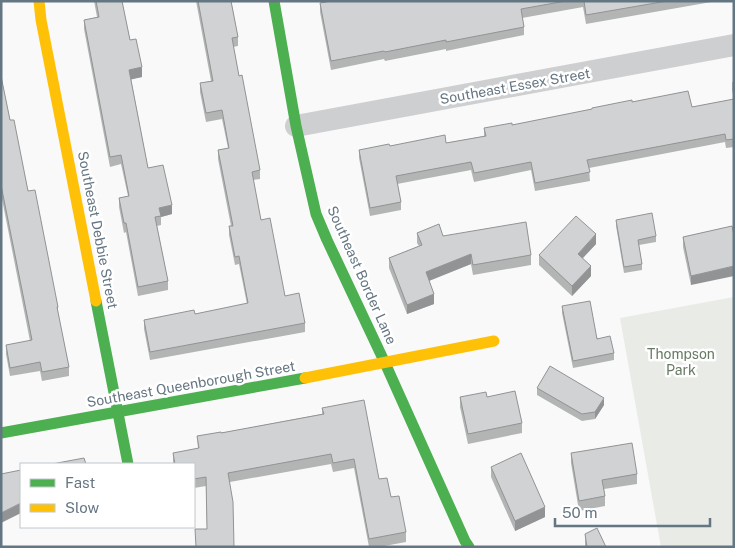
<svg xmlns="http://www.w3.org/2000/svg" width="735" height="548" font-family="'Public Sans',sans-serif">
  <style>
    .green { fill: #e8ebe6 }
    .lines { fill: none; stroke-linecap: round; stroke-linejoin: round }
    .street { stroke: #cecfd0; stroke-width: 22 }
    .fast { stroke: #4caf50; stroke-width: 11 }
    .slow { stroke: #ffc107; stroke-width: 11 }
    .wall { fill: #b3b5b5 }
    .shaded-wall { fill: #929394 }
    .building { fill: #d0d2d3; stroke: #929394 }
    .labels { text-anchor: middle; stroke-width: 5; stroke-linejoin: round; paint-order: stroke }
    .street-label { font-size: 14px; fill: #657683; stroke: #fff }
    .park-label { font-size: 14px; fill: #687a64; stroke: #fff }
  </style>
  <rect width="100%" height="100%" fill="#f9f9f9"/>
  <!-- green -->
  <polygon class="green" points="734,297 734,547 661,547 620,318"/>
  <g class="lines">
    <!-- street -->
    <polyline class="street" points="296,126 734,45"/>
    <!-- fast -->
    <g class="fast">
      <polyline points="274,1 296,126 316,214 327,240 385,363 465,541 469,547"/>
      <polyline points="96,301 128,464"/>
      <polyline points="1,433 305,378"/>
    </g>
    <!-- slow -->
    <g class="slow">
      <polyline points="39,1 41,20 96,301"/>
      <polyline points="305,378 494,341"/>
    </g>
  </g>
  <!-- wall -->
  <g class="wall">
    <polygon points="94,1 128,1 122,2 130,40 142,77 131,79 148,168 172,214 161,217 161,225 157,226 168,281 168,290 138,296 126,232 124,233 119,207 119,198 128,196 121,164 110,167 84,29 84,20 97,17"/>
    <polygon points="196,1 231,1 238,37 238,46 233,47 239,76 260,170 260,179 253,180 261,220 285,296 305,323 305,332 150,360 144,329 144,320 195,314 247,304 239,264 235,265 229,235 229,226 231,226 218,159 218,150 228,148 222,119 206,122 200,92 200,83 211,81"/>
    <polygon points="331,1 717,1 586,24 583,7 522,18 524,27 524,35 446,51 446,49 385,61 384,59 331,70 320,12 320,3"/>
    <polygon points="1,76 10,120 58,307 58,314 69,367 69,376 42,381 40,371 10,376 6,354 6,345 30,341 1,194"/>
    <polygon points="732,82 734,82 734,99 732,90"/>
    <polygon points="734,99 734,147 726,148 725,142 589,168 590,181 535,191 531,170 474,182 471,170 397,184 401,202 401,210 370,216 359,158 359,150 390,146 446,143 484,136 484,128 512,125 632,102 692,107"/>
    <polygon points="616,220 656,236 656,242 639,245 642,264 642,270 624,273 616,226"/>
    <polygon points="732,226 691,285 683,247 683,237"/>
    <polygon points="417,233 443,236 531,255 531,265 473,275 471,264 429,281 434,304 407,314 389,268 389,258 419,246 417,243"/>
    <polygon points="596,244 583,258 591,276 572,296 539,265 539,255"/>
    <polygon points="562,306 614,353 614,360 573,368 562,313"/>
    <polygon points="537,388 604,405 595,419 582,421 537,395"/>
    <polygon points="460,397 487,397 522,423 522,433 468,444 460,407"/>
    <polygon points="322,408 379,479 391,497 406,532 406,542 379,547 369,547 354,468 333,472 331,464 230,482 207,529 206,486 194,488 194,464 173,464 173,453 198,449 197,436 221,433 322,414"/>
    <polygon points="571,453 637,474 637,484 604,489 605,496 605,506 579,511 571,463"/>
    <polygon points="491,467 545,517 515,531 491,477"/>
    <polygon points="585,534 606,547 585,547"/>
  </g>
  <!-- shaded-wall -->
  <g class="shaded-wall">
    <polygon points="142,67 142,77 129,80 129,70"/>
    <polygon points="172,205 172,214 161,217 159,208"/>
    <polygon points="596,234 596,244 578,263 578,254"/>
    <polygon points="471,254 471,264 426,282 426,272"/>
    <polygon points="591,266 591,276 572,296 572,286"/>
    <polygon points="734,266 734,276 691,285 691,276"/>
    <polygon points="434,294 434,304 407,314 407,305"/>
    <polygon points="604,398 604,405 595,419 595,412"/>
    <polygon points="21,503 21,513 1,523 1,513"/>
    <polygon points="545,507 545,517 515,531 515,521"/>
  </g>
  <!-- building -->
  <g class="building">
    <polygon points="96,1 122,1 130,40 136,39 142,67 129,70 148,168 163,165 172,205 159,208 161,216 155,217 168,281 138,287 126,223 124,223 119,198 129,196 121,155 110,157 84,20 99,17"/>
    <polygon points="198,1 231,1 238,37 232,38 239,76 242,75 260,170 252,172 261,220 270,218 285,296 299,293 305,323 150,352 144,320 194,310 195,314 248,303 239,256 235,257 229,226 233,226 218,150 229,148 222,110 206,113 200,83 213,81"/>
    <polygon points="331,1 566,1 521,9 524,27 446,42 446,40 385,52 384,51 331,61 320,3"/>
    <polygon points="584,1 667,1 586,15"/>
    <polygon points="1,76 10,120 14,120 28,191 35,190 58,307 57,307 69,367 42,372 40,362 10,368 6,345 32,340 1,185"/>
    <polygon points="688,91 692,107 734,99 734,139 726,140 725,134 587,160 590,172 535,183 531,162 474,173 471,162 396,176 401,202 370,208 359,150 389,144 390,146 445,135 446,143 486,136 484,128 512,123 512,125 592,109 592,108 632,100 632,102"/>
    <polygon points="652,213 656,236 638,240 642,264 624,267 616,220"/>
    <polygon points="576,216 596,234 578,254 591,266 572,286 539,255"/>
    <polygon points="526,222 531,255 473,265 471,254 426,272 434,294 407,305 389,258 422,245 417,233 439,224 443,236"/>
    <polygon points="732,226 734,235 734,266 691,276 683,237"/>
    <polygon points="590,301 597,339 610,336 614,353 573,361 562,306"/>
    <polygon points="550,366 604,398 595,412 582,414 537,388"/>
    <polygon points="515,391 522,423 468,434 460,397 486,392 487,397"/>
    <polygon points="364,400 379,479 387,478 391,497 399,496 406,532 369,539 354,459 333,463 331,454 228,473 233,502 234,547 196,547 195,529 207,529 206,477 194,479 194,464 175,464 173,453 199,448 197,436 221,432 221,433 324,414 322,408"/>
    <polygon points="632,443 637,474 602,480 605,496 579,501 571,453"/>
    <polygon points="521,453 545,507 515,521 491,467"/>
    <polygon points="84,458 86,464 52,464"/>
    <polygon points="21,470 21,503 1,513 1,474"/>
    <polygon points="597,528 606,547 587,547 585,534"/>
  </g>
  <g class="labels">
    <!-- street labels -->
    <g class="street-label">
      <text transform="translate(515 86) rotate(-10)" y="5">Southeast Essex Street</text>
      <text transform="translate(98 230) rotate(79)" y="5">Southeast Debbie Street</text>
      <text transform="translate(362 275) rotate(66)" y="5">Southeast Border Lane</text>
      <text transform="translate(191 384) rotate(-10)" y="5">Southeast Queenborough Street</text>
    </g>
    <!-- park labels -->
    <g class="park-label">
      <text x="681" y="359">Thompson<tspan x="681" dy="16">Park</tspan></text>
    </g>
  </g>
  <!-- border -->
  <rect width="735" height="548" fill="none" stroke="#657683" stroke-width="5"/>
  <!-- legend -->
  <rect x="20" y="463" width="175" height="65" fill="#ffffff" stroke="#c1c8cd"/>
  <rect x="30" y="479" width="25" height="8" fill="#4caf50" stroke="#c1c8cd"/>
  <text x="65" y="488" font-size="15" fill="#657683">Fast</text>
  <rect x="30" y="504" width="25" height="8" fill="#ffc107" stroke="#c1c8cd"/>
  <text x="65" y="513" font-size="15" fill="#657683">Slow</text>
  <!-- scale -->
  <path d="M555 518v8h155v-8" fill="none" stroke="#657683" stroke-width="2.5"/>
  <text x="562" y="518" font-size="15" fill="#657683" stroke="#ffffff" stroke-width="4" paint-order="stroke">50 m</text>
</svg>
